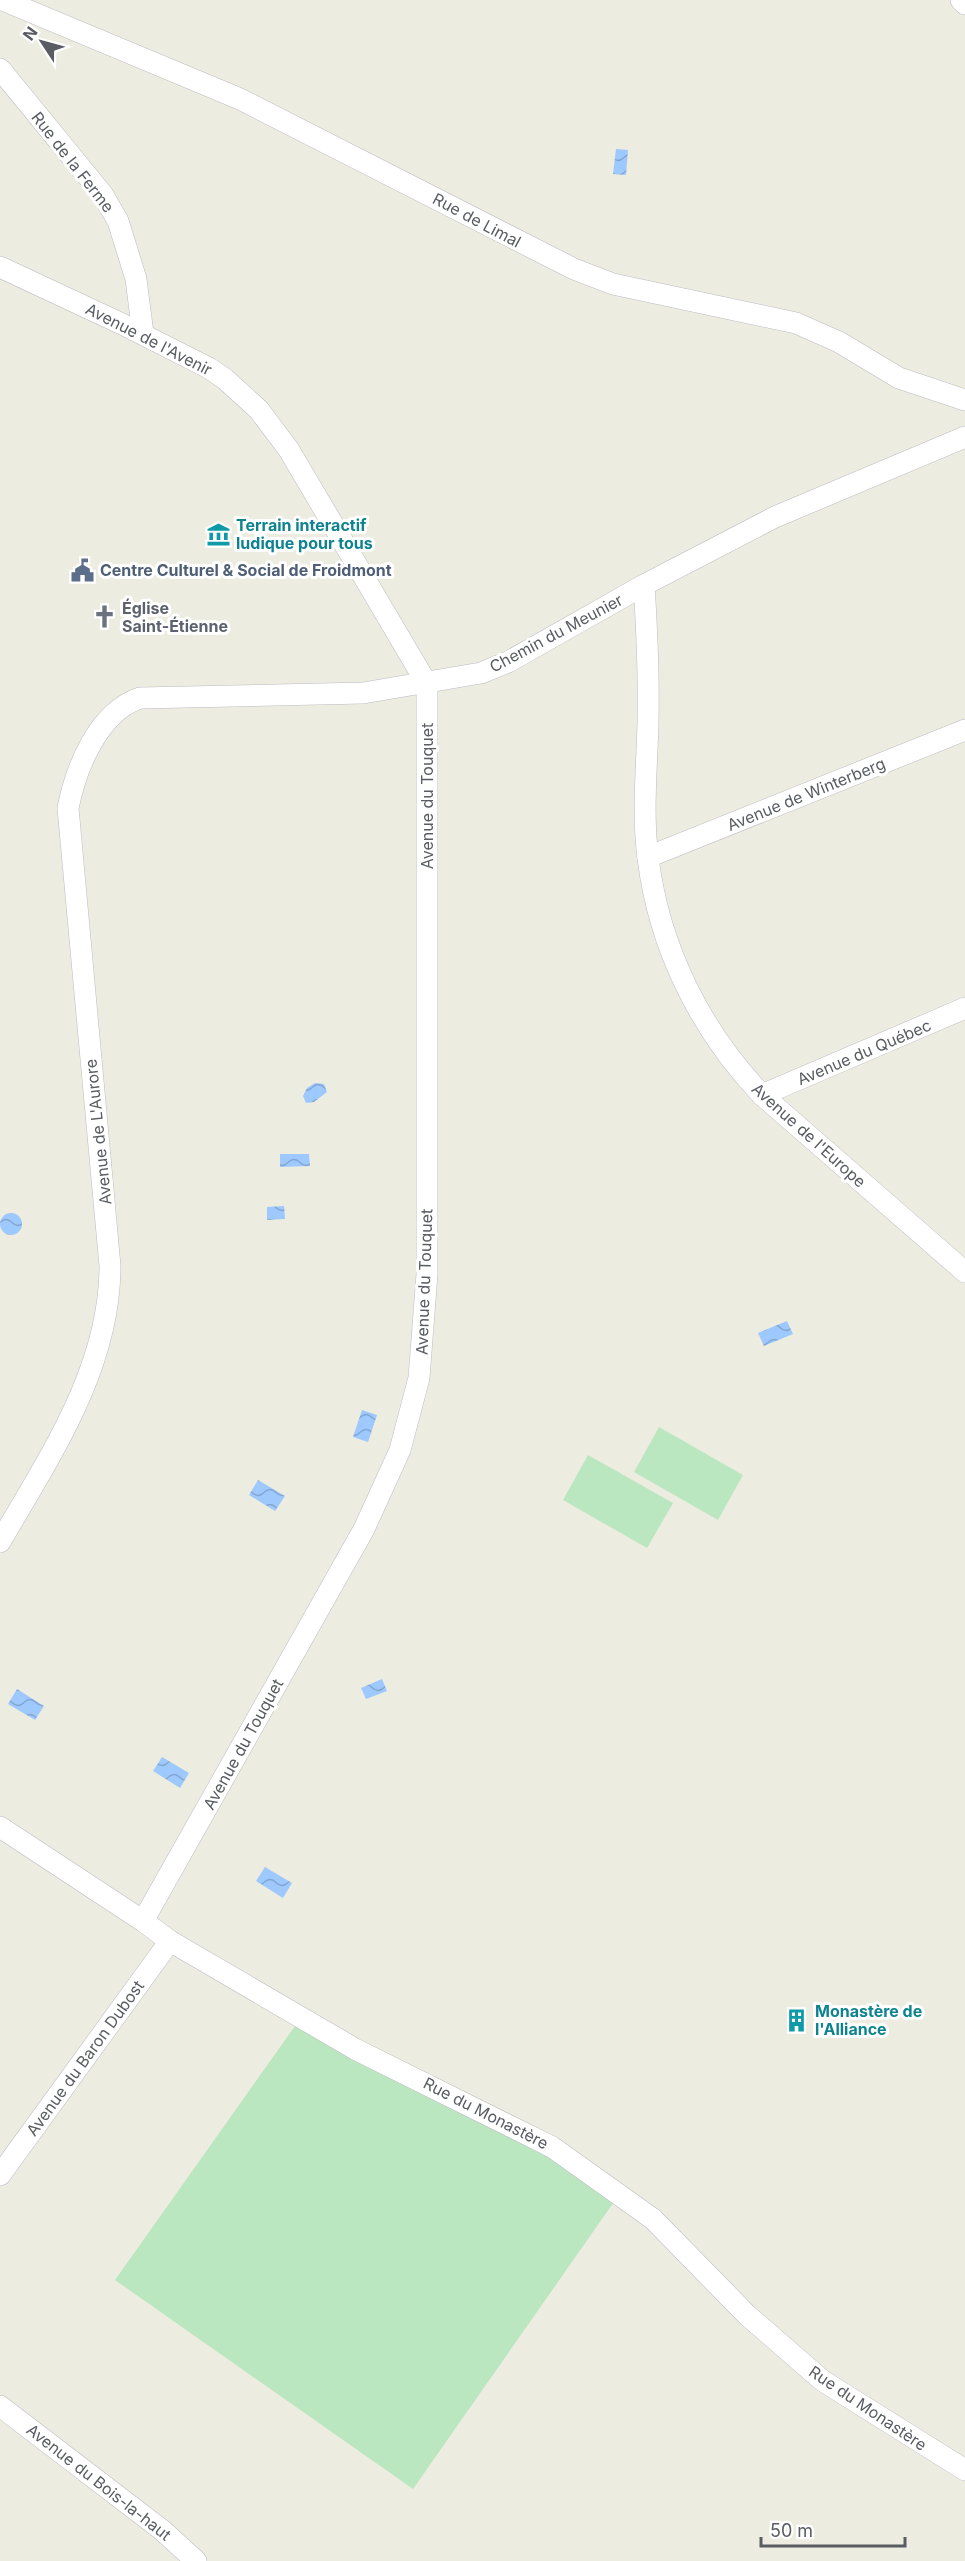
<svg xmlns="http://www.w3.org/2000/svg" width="965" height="2561" font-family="Inter,sans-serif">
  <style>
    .grass { fill: #bae7bf }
    .water { fill: url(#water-waves) }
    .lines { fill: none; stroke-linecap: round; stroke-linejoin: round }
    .street-casing { stroke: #bbbcc3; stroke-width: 22 }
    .street { stroke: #fff; stroke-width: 21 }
    .labels { text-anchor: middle; stroke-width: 6; stroke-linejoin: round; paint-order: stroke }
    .street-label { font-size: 16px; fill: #595c62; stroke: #fff }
    .culture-label { font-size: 16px; font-weight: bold; fill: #0d838f; stroke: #fff; text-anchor: start }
    .service-label { font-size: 16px; font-weight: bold; fill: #4e5e75; stroke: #fff; text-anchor: start }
    .worship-label { font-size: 16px; font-weight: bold; fill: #5b616d; stroke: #fff; text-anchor: start }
  </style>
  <defs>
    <pattern id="water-waves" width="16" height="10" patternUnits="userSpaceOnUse" patternTransform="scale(1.5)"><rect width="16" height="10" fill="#9dc9ff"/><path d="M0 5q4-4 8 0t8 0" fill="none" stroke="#83a6d2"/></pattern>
  </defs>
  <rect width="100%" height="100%" fill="#edece0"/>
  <!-- grass -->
  <g class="grass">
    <polygon points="659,1427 743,1475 718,1520 634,1472"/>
    <polygon points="588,1455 673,1503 647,1548 563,1500"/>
    <polygon points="295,2026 545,2149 616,2199 413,2489 115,2280"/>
  </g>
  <!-- water -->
  <g class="water">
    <polygon points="616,149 628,150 626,175 613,174"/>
    <polygon points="315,1083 324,1084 327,1092 314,1102 306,1103 303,1096 307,1088"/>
    <polygon points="280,1154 309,1154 310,1166 280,1167"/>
    <polygon points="284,1206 285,1219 267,1220 267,1207"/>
    <circle cx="11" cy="1224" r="11"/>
    <polygon points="787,1321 793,1334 764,1346 758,1333"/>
    <polygon points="362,1410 377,1415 368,1442 353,1437"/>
    <polygon points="258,1480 285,1496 275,1511 249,1495"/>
    <polygon points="382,1679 387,1691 366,1699 361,1688"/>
    <polygon points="17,1689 44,1706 35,1720 8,1704"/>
    <polygon points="162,1757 189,1773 180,1788 153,1771"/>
    <polygon points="265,1867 292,1883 283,1898 256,1881"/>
  </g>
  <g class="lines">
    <defs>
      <g id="street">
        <polyline points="3,0 240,99 574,269 613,284 796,323 839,342 899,378 965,400"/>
        <polyline points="961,0 965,4"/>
        <polyline points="0,69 103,195 118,221 136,279 143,334"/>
        <polyline points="0,267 122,324 209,368 225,379 259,410 289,450 427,684 427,1274 419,1378 400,1450 364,1529 143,1921"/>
        <path d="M644 585C647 631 649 676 648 722 647 767 642 813 648 858 659 947 700 1030 762 1095L965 1272"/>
        <polyline points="648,857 965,730"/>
        <polyline points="762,1095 965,1008"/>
        <path d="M0 1542C50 1456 110 1368 110 1266L68 808C76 768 98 712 140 698L363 693 481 673 508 662 644 585 775 517 965 437"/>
        <polyline points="0,1827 143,1921 170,1941 355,2049 552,2147 653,2219 747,2315 823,2381 965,2470"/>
        <polyline points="0,2175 170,1941"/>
        <polyline points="0,2406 162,2530 196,2561"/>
      </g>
    </defs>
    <!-- street casing -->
    <use href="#street" class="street-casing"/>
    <!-- street -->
    <use href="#street" class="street"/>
  </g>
  <!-- icons -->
  <defs>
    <symbol id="museum-bare" viewBox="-9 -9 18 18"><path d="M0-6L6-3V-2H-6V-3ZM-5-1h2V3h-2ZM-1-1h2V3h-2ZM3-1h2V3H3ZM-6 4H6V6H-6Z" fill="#0f9aa8" stroke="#fff" stroke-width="2.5" paint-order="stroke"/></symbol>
    <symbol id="civic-bare" viewBox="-9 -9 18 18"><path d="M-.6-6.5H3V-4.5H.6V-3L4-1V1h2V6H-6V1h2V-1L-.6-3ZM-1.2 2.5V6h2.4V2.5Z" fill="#5c6f8a" stroke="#fff" stroke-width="2.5" paint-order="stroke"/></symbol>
    <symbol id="church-bare" viewBox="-9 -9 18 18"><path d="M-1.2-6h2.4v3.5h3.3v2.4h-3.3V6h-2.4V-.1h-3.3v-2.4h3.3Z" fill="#6b7280" stroke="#fff" stroke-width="2.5" paint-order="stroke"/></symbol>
    <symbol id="building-bare" viewBox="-9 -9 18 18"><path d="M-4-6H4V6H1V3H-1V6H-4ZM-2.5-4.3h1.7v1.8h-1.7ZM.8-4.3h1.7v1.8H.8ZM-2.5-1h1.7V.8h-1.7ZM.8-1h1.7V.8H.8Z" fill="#0f9aa8" stroke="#fff" stroke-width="2.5" paint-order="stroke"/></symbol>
  </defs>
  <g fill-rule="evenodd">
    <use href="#museum-bare" x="202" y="518" width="33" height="33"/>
    <use href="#civic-bare" x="66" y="554" width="33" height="33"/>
    <use href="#church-bare" x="88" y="600" width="33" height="33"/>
    <use href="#building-bare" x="780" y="2004" width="33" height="33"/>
  </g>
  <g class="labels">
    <!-- street labels -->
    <g class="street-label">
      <text transform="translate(73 162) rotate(52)" y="6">Rue de la Ferme</text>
      <text transform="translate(477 220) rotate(28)" y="6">Rue de Limal</text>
      <text transform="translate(149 339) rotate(27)" y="6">Avenue de l'Avenir</text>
      <text transform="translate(556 633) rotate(-28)" y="6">Chemin du Meunier</text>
      <text transform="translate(806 794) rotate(-22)" y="6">Avenue de Winterberg</text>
      <text transform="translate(427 796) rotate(-90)" y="6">Avenue du Touquet</text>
      <text transform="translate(864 1052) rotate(-23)" y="6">Avenue du Québec</text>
      <text transform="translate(98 1132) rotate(-96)" y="6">Avenue de L'Aurore</text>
      <text transform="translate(809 1135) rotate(42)" y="6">Avenue de l'Europe</text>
      <text transform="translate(424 1282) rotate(-88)" y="6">Avenue du Touquet</text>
      <text transform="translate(243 1744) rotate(-61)" y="6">Avenue du Touquet</text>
      <text transform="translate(85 2058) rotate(-54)" y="6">Avenue du Baron Dubost</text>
      <text transform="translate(486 2113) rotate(27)" y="6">Rue du Monastère</text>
      <text transform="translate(868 2408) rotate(34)" y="6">Rue du Monastère</text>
      <text transform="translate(99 2482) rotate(38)" y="6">Avenue du Bois-la-haut</text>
    </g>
    <!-- culture labels -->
    <g class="culture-label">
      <text x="236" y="531">Terrain interactif<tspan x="236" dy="18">ludique pour tous</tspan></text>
      <text x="815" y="2017">Monastère de<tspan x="815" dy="18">l'Alliance</tspan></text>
    </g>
    <!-- service labels -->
    <g class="service-label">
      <text x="100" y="576">Centre Culturel &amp; Social de Froidmont</text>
    </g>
    <!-- worship labels -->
    <g class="worship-label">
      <text x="122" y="614">Église<tspan x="122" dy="18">Saint-Étienne</tspan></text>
    </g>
  </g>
  <!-- north arrow -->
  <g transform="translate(42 42) rotate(306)" stroke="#ffffff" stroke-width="4.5" paint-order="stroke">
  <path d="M0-4.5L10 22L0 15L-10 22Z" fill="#595c62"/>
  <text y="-9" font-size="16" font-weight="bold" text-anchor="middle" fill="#595c62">N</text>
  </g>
  <!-- scale -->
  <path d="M761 2537v9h144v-9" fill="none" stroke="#595c62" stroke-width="3"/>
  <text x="770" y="2537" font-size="18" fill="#595c62" stroke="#ffffff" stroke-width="4.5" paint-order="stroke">50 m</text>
</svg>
